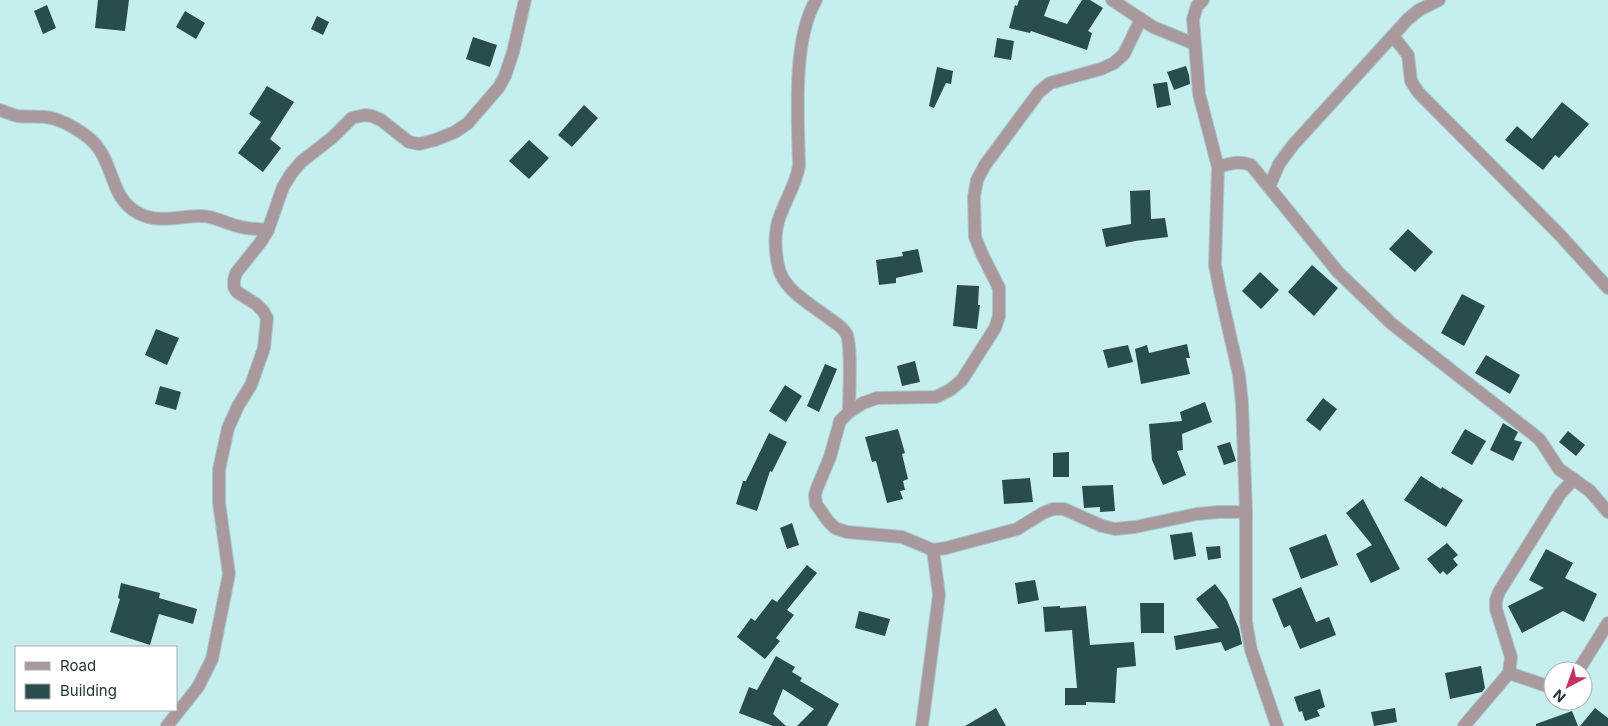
<svg xmlns="http://www.w3.org/2000/svg" width="1608" height="726" font-family="Inter,sans-serif">
  <style>
    .building { fill: #294c4d }
    .lines { fill: none; stroke-linecap: round; stroke-linejoin: round }
    .minor-casing { stroke: #a7c9ca; stroke-width: 14 }
    .minor { stroke: #a9999c; stroke-width: 12 }
  </style>
  <rect width="100%" height="100%" fill="#c7eeef"/>
  <!-- building -->
  <g class="building">
    <polygon points="98,0 129,0 125,31 95,28"/>
    <polygon points="1019,0 1050,0 1044,16 1067,24 1082,0 1090,0 1103,8 1088,31 1092,33 1087,50 1031,31 1030,33 1009,28 1015,5 1017,6"/>
    <polygon points="47,5 56,28 43,34 34,11"/>
    <polygon points="185,11 205,23 196,39 176,27"/>
    <polygon points="317,16 329,22 323,35 311,29"/>
    <polygon points="473,37 497,45 490,67 466,59"/>
    <polygon points="997,38 1014,41 1011,60 994,57"/>
    <polygon points="1186,66 1189,75 1190,84 1174,90 1167,72"/>
    <polygon points="937,67 953,71 951,84 946,83 934,108 929,106"/>
    <polygon points="1167,82 1171,105 1157,108 1153,84"/>
    <polygon points="267,86 294,102 270,139 281,148 263,172 238,153 261,122 249,114"/>
    <polygon points="1562,102 1589,124 1559,158 1555,155 1543,170 1505,140 1517,126 1532,139"/>
    <polygon points="584,105 598,118 572,147 558,135"/>
    <polygon points="529,140 549,158 529,179 509,161"/>
    <polygon points="1150,190 1151,219 1165,218 1168,237 1135,241 1106,247 1102,229 1131,224 1130,191"/>
    <polygon points="1408,229 1433,252 1415,272 1389,249"/>
    <polygon points="918,249 923,272 896,278 896,283 879,285 876,260 903,256 902,252"/>
    <polygon points="1312,265 1338,288 1314,316 1288,292"/>
    <polygon points="1260,272 1279,290 1261,309 1242,291"/>
    <polygon points="957,285 979,286 978,305 980,305 977,329 953,326"/>
    <polygon points="1462,294 1485,306 1464,346 1441,333"/>
    <polygon points="156,329 179,338 167,365 145,355"/>
    <polygon points="1187,344 1190,358 1186,358 1190,374 1141,384 1135,349 1147,345 1149,353"/>
    <polygon points="1128,345 1133,362 1108,368 1103,350"/>
    <polygon points="1486,355 1520,375 1510,394 1475,373"/>
    <polygon points="915,361 920,382 902,386 897,366"/>
    <polygon points="825,364 837,369 819,412 807,406"/>
    <polygon points="785,385 802,396 786,422 769,411"/>
    <polygon points="160,386 181,392 176,410 155,404"/>
    <polygon points="1323,398 1337,409 1320,431 1306,420"/>
    <polygon points="1205,402 1212,422 1182,434 1183,450 1177,451 1186,475 1163,485 1152,460 1149,424 1182,421 1180,412"/>
    <polygon points="1503,423 1518,432 1514,440 1522,442 1513,461 1490,450"/>
    <polygon points="898,429 905,453 902,454 908,479 903,481 905,490 900,491 903,499 887,503 876,461 872,462 865,437"/>
    <polygon points="1465,429 1486,441 1472,465 1451,453"/>
    <polygon points="1568,431 1585,445 1576,456 1559,442"/>
    <polygon points="769,433 787,442 772,472 770,471 757,511 736,504 743,481 746,481"/>
    <polygon points="1230,442 1236,461 1224,465 1217,446"/>
    <polygon points="1069,452 1069,477 1053,477 1053,453"/>
    <polygon points="1421,476 1441,489 1442,487 1463,500 1446,527 1404,500"/>
    <polygon points="1030,478 1033,502 1004,504 1002,480"/>
    <polygon points="1113,485 1115,511 1100,512 1100,507 1084,508 1082,486"/>
    <polygon points="1363,499 1400,569 1371,583 1356,554 1372,545 1346,513"/>
    <polygon points="792,523 799,545 787,549 780,528"/>
    <polygon points="1192,532 1196,556 1174,560 1170,535"/>
    <polygon points="1326,534 1338,565 1301,579 1289,548"/>
    <polygon points="1447,543 1458,555 1453,559 1458,565 1447,575 1443,571 1440,574 1427,559"/>
    <polygon points="1220,546 1221,558 1208,560 1206,547"/>
    <polygon points="1546,549 1573,563 1565,578 1597,594 1584,622 1563,611 1522,633 1508,606 1544,588 1529,580"/>
    <polygon points="807,565 817,573 787,610 794,615 776,638 780,641 765,659 737,637 751,618 755,621 772,599 777,602"/>
    <polygon points="1035,580 1039,600 1018,604 1015,583"/>
    <polygon points="121,583 160,593 159,598 197,609 193,624 159,614 150,645 110,632 120,599 118,598"/>
    <polygon points="1215,584 1227,600 1239,629 1242,644 1225,651 1221,642 1176,650 1174,636 1219,628 1196,599"/>
    <polygon points="1301,587 1316,622 1329,617 1336,635 1300,649 1290,625 1284,628 1272,599"/>
    <polygon points="1140,603 1164,603 1164,633 1141,633"/>
    <polygon points="1060,606 1060,608 1086,606 1090,645 1134,642 1136,666 1117,668 1115,703 1086,702 1086,705 1065,705 1065,688 1077,688 1072,630 1045,632 1043,607"/>
    <polygon points="859,611 890,619 885,636 855,628"/>
    <polygon points="776,656 795,667 792,672 802,678 800,681 839,704 827,726 797,726 814,709 783,689 773,714 786,726 773,726 739,713 749,687 757,690"/>
    <polygon points="1481,666 1485,688 1482,692 1450,699 1445,673"/>
    <polygon points="1320,689 1325,707 1317,710 1320,716 1305,721 1302,711 1299,712 1294,697"/>
    <polygon points="996,708 1006,726 965,726"/>
    <polygon points="1395,708 1397,722 1374,726 1371,712"/>
    <polygon points="1595,708 1608,718 1608,726 1580,726"/>
    <polygon points="1572,711 1578,726 1536,726 1536,724"/>
  </g>
  <g class="lines">
    <defs>
      <g id="minor">
        <path d="M816 0C792 41 798 118 799 166 796 184 786 199 780 216 774 231 775 250 778 265 782 290 812 305 830 319 836 323 844 328 847 335 852 350 849 394 849 412"/>
        <polyline points="1112,0 1153,27 1195,44"/>
        <polyline points="1203,0 1197,6 1193,19 1199,94 1218,167 1215,265 1220,291 1239,375 1242,403 1246,512 1246,622 1251,650 1277,726"/>
        <polyline points="1141,19 1124,54 1114,63 1101,69 1050,83 1039,92 985,165 977,180 974,197 975,237 982,254 999,288 999,316 995,328 962,380 950,390 936,397 877,398 863,403 849,412 840,421 830,457 817,488 815,495 816,504 828,521 835,528 847,532 902,537 933,550 946,548 1017,529 1043,513 1053,509 1064,509 1102,526 1115,529 1135,527 1197,514 1218,512 1246,512"/>
        <polyline points="1393,36 1408,55 1411,81 1418,92 1560,235 1608,288"/>
        <path d="M0 110C6 112 12 115 18 116 27 117 36 116 45 117 61 118 90 135 99 149 114 170 112 199 138 213 158 224 179 216 201 216 214 216 225 223 237 226 247 229 258 229 268 230"/>
        <path d="M1218 167C1230 164 1239 160 1251 165L1338 272 1392 324 1533 434 1540 440 1559 469 1590 491 1608 512"/>
        <polyline points="1269,187 1279,164 1293,145 1408,19 1419,10 1439,0"/>
        <polyline points="1578,671 1608,623"/>
        <polyline points="1509,673 1553,688"/>
        <polyline points="167,726 198,687 212,659 229,574 219,503 219,470 228,428 238,406 251,385 264,348 267,318 263,311 256,304 237,292 234,287 234,280 236,273 260,243 268,230 283,187 291,174 301,162 333,137 352,118 365,115 372,116 381,120 409,142 419,144 435,140 455,132 468,123 499,87 505,76 513,52 525,0"/>
        <polyline points="922,726 939,595 933,550"/>
        <polyline points="1464,726 1509,673 1511,657 1496,609 1496,600 1499,592 1560,494 1574,479"/>
      </g>
    </defs>
    <!-- minor casing -->
    <use href="#minor" class="minor-casing"/>
    <!-- minor -->
    <use href="#minor" class="minor"/>
  </g>
  <!-- legend -->
  <rect x="15" y="646" width="162" height="65" fill="#ffffff" stroke="#a8aeae"/>
  <rect x="25" y="662" width="25" height="8" fill="#a9999c" stroke="#a8aeae"/>
  <text x="60" y="671" font-size="15" fill="#253535">Road</text>
  <rect x="25" y="684" width="25" height="15" fill="#294c4d" stroke="#a8aeae"/>
  <text x="60" y="696" font-size="15" fill="#253535">Building</text>
  <!-- north arrow -->
  <g transform="translate(1568 686) rotate(221)"><circle r="24" fill="#ffffff" stroke="#a8aeae"/>
  <path d="M0-4L9 19L0 12L-9 19Z" fill="#c33560"/>
  <text y="-8" font-size="14" font-weight="bold" text-anchor="middle" fill="#253535">N</text>
  </g>
</svg>
